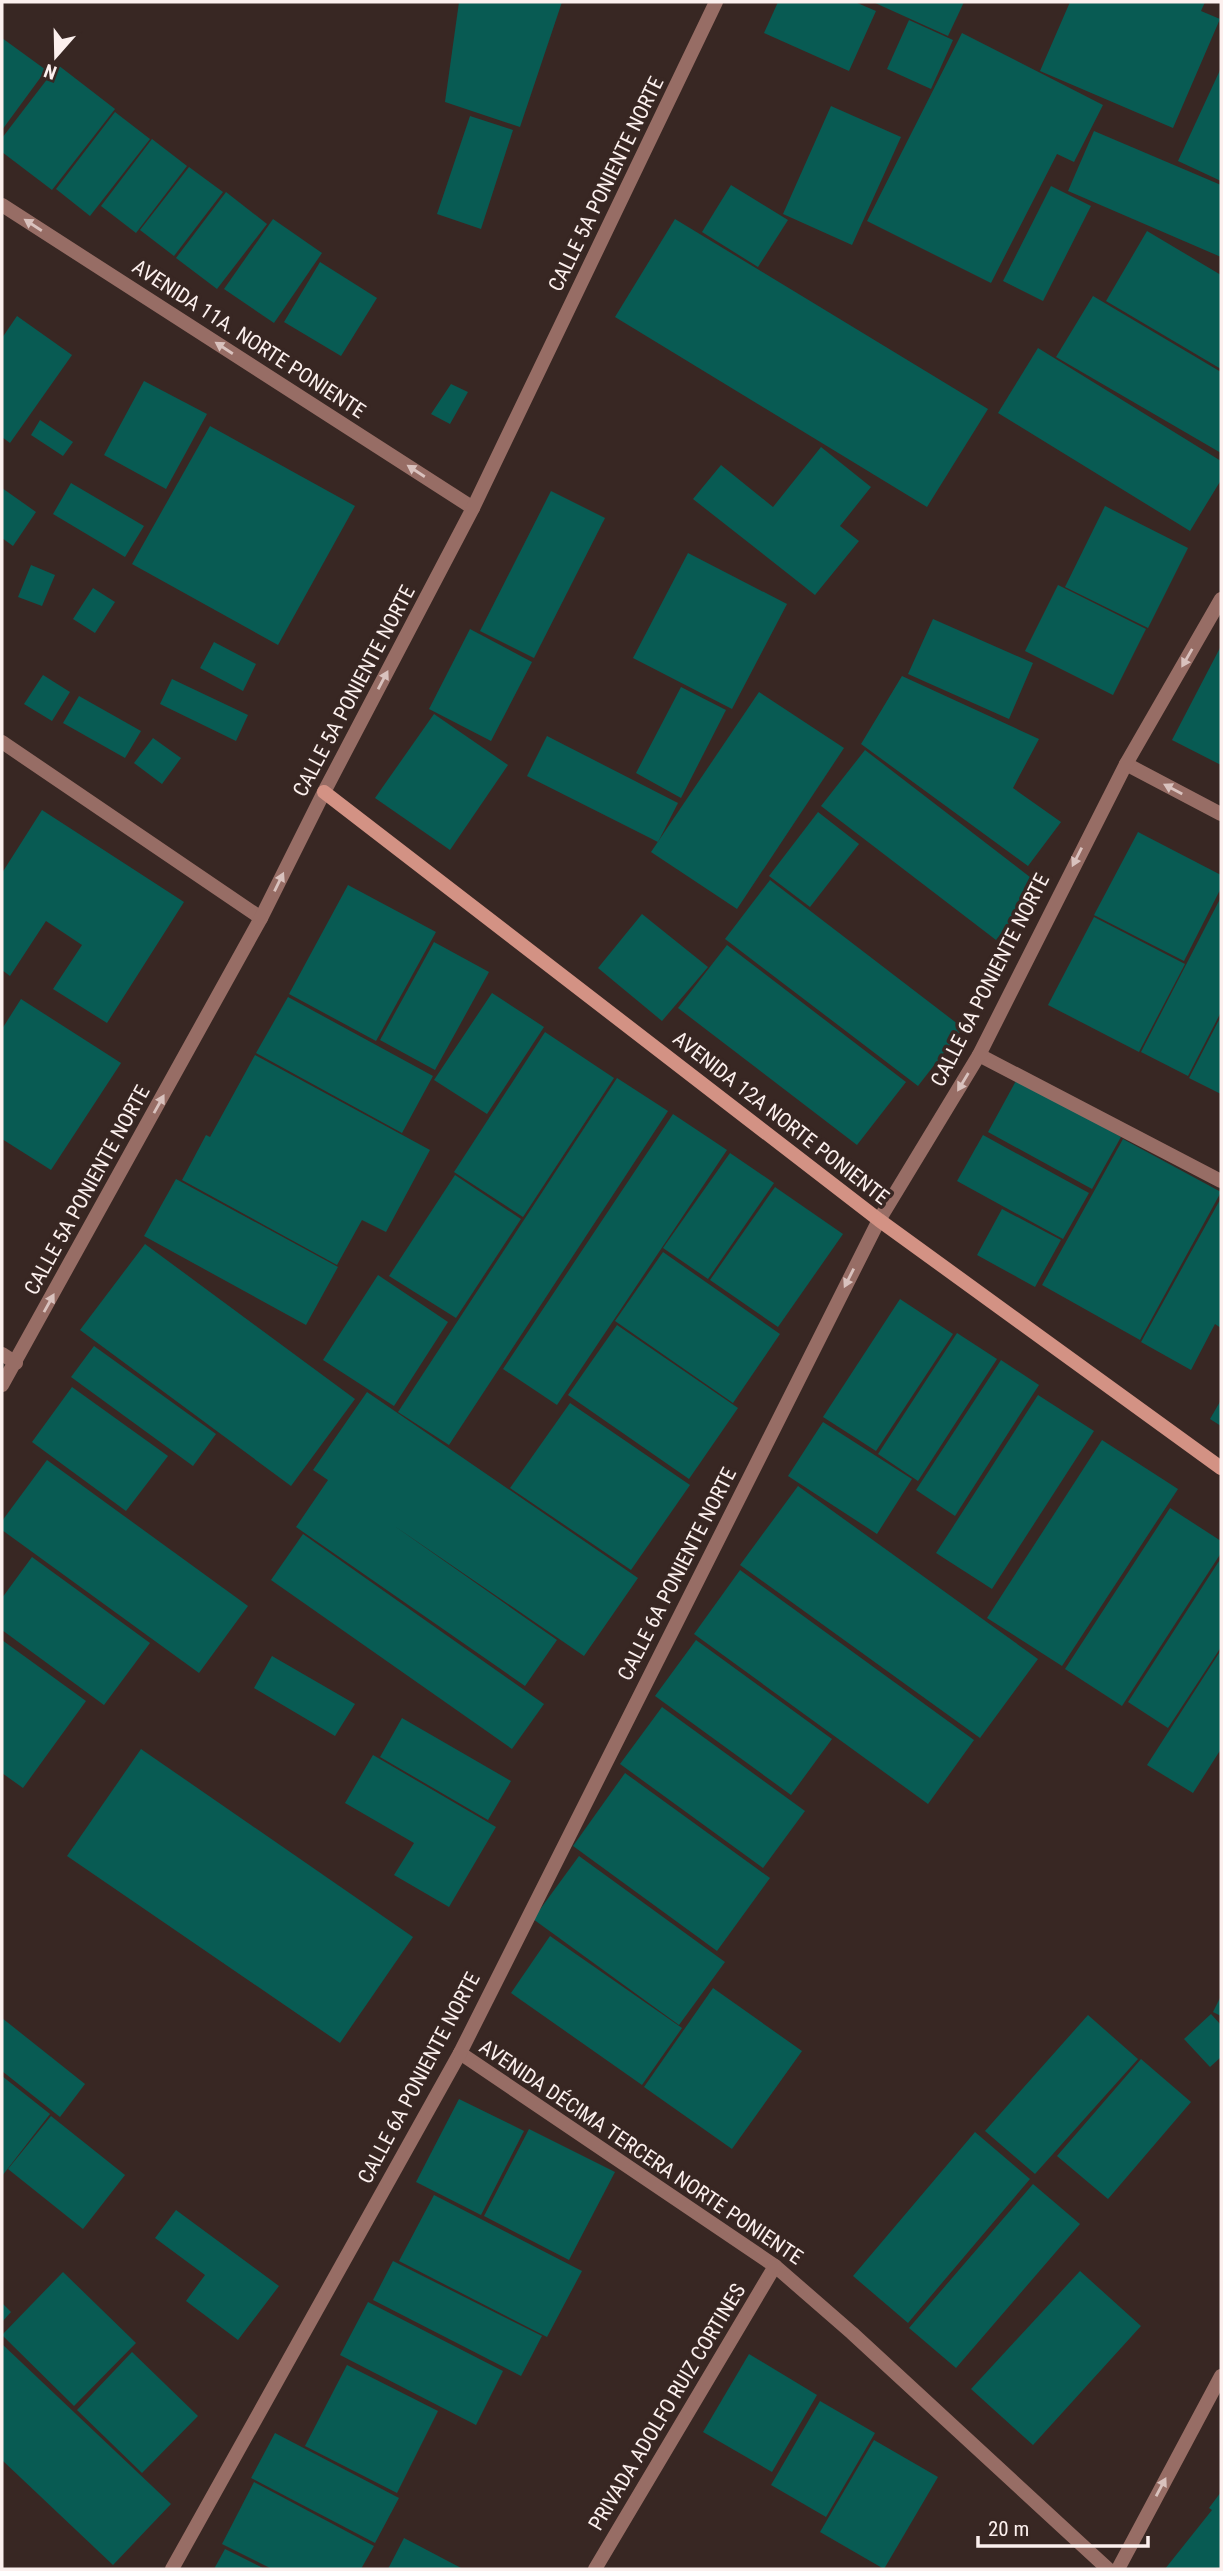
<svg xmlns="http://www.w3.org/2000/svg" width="1223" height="2571" font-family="'Roboto Condensed',sans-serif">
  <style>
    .building { fill: #085b53 }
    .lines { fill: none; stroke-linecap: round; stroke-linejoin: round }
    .street { stroke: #976d65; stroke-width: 14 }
    .secondary { stroke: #d39284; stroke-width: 14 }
    .oneway { fill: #d9c2be }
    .labels { text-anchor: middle; stroke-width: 7; stroke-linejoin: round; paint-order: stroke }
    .street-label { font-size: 21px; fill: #fcf0ee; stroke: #382723 }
  </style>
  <rect width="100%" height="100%" fill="#382723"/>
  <!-- building -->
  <g class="building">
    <polygon points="459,2 562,2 520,127 445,102"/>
    <polygon points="778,2 855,2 876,11 849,71 764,33"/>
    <polygon points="873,2 964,2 948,36"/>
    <polygon points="1070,2 1205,2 1201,11 1220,19 1173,128 1040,71"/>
    <polygon points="909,20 953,40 931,89 887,69"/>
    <polygon points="962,33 1103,105 1074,162 1057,154 991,283 867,221"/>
    <polygon points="2,38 46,70 2,130"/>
    <polygon points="58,65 115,109 52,190 2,152 2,138"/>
    <polygon points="1221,68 1221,181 1178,161"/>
    <polygon points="831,106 901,137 852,245 783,214"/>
    <polygon points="115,112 150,139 90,216 56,189"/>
    <polygon points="470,116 513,130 481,229 437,214"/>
    <polygon points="1094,131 1221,185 1221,257 1068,191"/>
    <polygon points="152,139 187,166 136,233 101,206"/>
    <polygon points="189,167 223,192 174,256 140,230"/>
    <polygon points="731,185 788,220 758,267 702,232"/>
    <polygon points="1051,186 1091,206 1043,301 1003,281"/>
    <polygon points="226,192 267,224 217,289 176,258"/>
    <polygon points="273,219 322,253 274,323 224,289"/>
    <polygon points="675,219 988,409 927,507 615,317"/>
    <polygon points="1147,231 1221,275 1221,369 1106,301"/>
    <polygon points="320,262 377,298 341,356 284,322"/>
    <polygon points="1093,296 1221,372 1221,453 1056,357"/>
    <polygon points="17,316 72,355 10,443 2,437 2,338"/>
    <polygon points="1038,348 1221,461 1221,480 1190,531 998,413"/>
    <polygon points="144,381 207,414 166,489 104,455"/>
    <polygon points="451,384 468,392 450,424 431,414"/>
    <polygon points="40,420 73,442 63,456 31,435"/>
    <polygon points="210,426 355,506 278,645 132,564"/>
    <polygon points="821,447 871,487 840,526 859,541 815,595 693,499 721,465 773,507"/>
    <polygon points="71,483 144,526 125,557 53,514"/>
    <polygon points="2,488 36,512 13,546 2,538"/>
    <polygon points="551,491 605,518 534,658 480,631"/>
    <polygon points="1105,506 1188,548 1148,628 1065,587"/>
    <polygon points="688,553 787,604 732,709 633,658"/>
    <polygon points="31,565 55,575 42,606 18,597"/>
    <polygon points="1058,585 1146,629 1113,695 1025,651"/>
    <polygon points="93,588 115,602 95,633 73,619"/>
    <polygon points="933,619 1033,663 1009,719 908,674"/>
    <polygon points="470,629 532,662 491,741 429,709"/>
    <polygon points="214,642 256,664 243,691 200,668"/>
    <polygon points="1221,646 1221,765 1172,740"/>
    <polygon points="43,675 70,692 52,721 24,704"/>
    <polygon points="902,676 1039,739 1013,788 1061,822 1028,866 861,744"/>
    <polygon points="172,679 248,715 236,741 160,704"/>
    <polygon points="681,687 726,710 681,798 636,773"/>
    <polygon points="759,692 844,748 737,909 651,852"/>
    <polygon points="79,696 141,731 125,758 63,723"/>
    <polygon points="434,714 508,765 450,850 375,798"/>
    <polygon points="547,736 678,803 658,842 527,776"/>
    <polygon points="153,738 181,758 162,784 134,763"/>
    <polygon points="865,750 1039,884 996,940 821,806"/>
    <polygon points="42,810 184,902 107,1023 53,989 82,945 46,921 10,976 2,970 2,873"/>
    <polygon points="818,812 859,844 810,907 769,876"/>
    <polygon points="1138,832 1221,875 1221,888 1184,961 1094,915"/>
    <polygon points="770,880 963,1028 918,1086 725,939"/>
    <polygon points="348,885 436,932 376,1041 289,994"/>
    <polygon points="1221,897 1221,1012 1188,1076 1141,1052"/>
    <polygon points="642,914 708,967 662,1021 598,968"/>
    <polygon points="1094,917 1185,964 1139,1052 1048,1005"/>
    <polygon points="434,942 489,972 435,1070 380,1040"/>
    <polygon points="727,945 906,1082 857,1145 678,1008"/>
    <polygon points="492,993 544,1027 487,1114 434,1080"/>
    <polygon points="288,997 433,1076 402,1133 256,1053"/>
    <polygon points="21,999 121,1063 51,1170 2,1139 2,1029"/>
    <polygon points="1221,1016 1221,1094 1189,1078"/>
    <polygon points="545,1032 614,1078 523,1217 454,1172"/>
    <polygon points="255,1055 430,1150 386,1232 362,1220 337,1265 182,1180 206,1135 210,1137"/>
    <polygon points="617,1078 668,1111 449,1445 398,1412"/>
    <polygon points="1017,1079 1121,1137 1092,1189 988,1132"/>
    <polygon points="673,1114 727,1150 557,1405 503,1369"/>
    <polygon points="983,1135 1089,1193 1063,1239 957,1181"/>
    <polygon points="1123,1139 1221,1192 1140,1340 1042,1285"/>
    <polygon points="730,1153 774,1183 708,1279 663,1248"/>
    <polygon points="455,1175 521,1219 456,1318 389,1276"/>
    <polygon points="176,1179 338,1267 306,1325 144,1236"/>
    <polygon points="775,1187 843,1234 778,1327 710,1280"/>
    <polygon points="1221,1198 1221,1328 1215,1324 1191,1370 1141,1342"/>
    <polygon points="1002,1209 1061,1240 1035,1287 977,1255"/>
    <polygon points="145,1244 355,1399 291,1486 80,1330"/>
    <polygon points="663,1252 780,1334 733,1403 615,1321"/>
    <polygon points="378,1275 448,1322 394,1406 323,1360"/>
    <polygon points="900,1299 953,1334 876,1451 823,1417"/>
    <polygon points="617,1325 738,1408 689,1479 568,1395"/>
    <polygon points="957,1333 997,1359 918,1481 878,1454"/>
    <polygon points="94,1346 216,1434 193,1466 71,1377"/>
    <polygon points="1001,1360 1039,1385 955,1516 916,1490"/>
    <polygon points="72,1387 168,1456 126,1511 32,1442"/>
    <polygon points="367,1392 638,1578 584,1656 393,1525 557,1640 525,1686 296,1527 328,1480 313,1470"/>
    <polygon points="1038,1395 1094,1431 992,1589 936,1553"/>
    <polygon points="1221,1400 1221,1426 1210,1419"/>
    <polygon points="570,1403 690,1485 631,1570 510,1488"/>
    <polygon points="823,1422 912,1479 877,1534 788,1476"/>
    <polygon points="1102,1440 1178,1489 1062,1666 987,1618"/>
    <polygon points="47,1460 248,1606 199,1673 2,1530 2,1521"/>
    <polygon points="798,1486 1038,1659 980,1738 740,1565"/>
    <polygon points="1170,1508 1221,1541 1221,1553 1122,1706 1065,1669"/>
    <polygon points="303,1534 544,1704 512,1749 271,1580"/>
    <polygon points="32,1557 150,1643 104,1705 2,1630 2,1598"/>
    <polygon points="1221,1558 1221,1647 1168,1728 1128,1702"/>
    <polygon points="740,1570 974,1740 928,1804 694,1634"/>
    <polygon points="2,1640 86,1701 23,1788 2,1773"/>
    <polygon points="696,1640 832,1739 791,1795 655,1696"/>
    <polygon points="1221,1650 1221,1749 1193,1793 1147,1765"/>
    <polygon points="272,1656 355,1704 335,1736 254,1688"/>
    <polygon points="662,1707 805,1811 763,1868 620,1764"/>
    <polygon points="402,1718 511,1781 488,1820 380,1757"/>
    <polygon points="141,1749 413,1937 340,2043 67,1856"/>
    <polygon points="373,1755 496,1827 449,1907 394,1875 414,1843 345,1803"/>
    <polygon points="625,1773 770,1878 717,1951 573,1846"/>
    <polygon points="579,1856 725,1962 679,2025 533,1919"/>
    <polygon points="550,1936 682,2028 642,2085 511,1993"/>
    <polygon points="713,1988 802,2051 732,2149 644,2087"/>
    <polygon points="1221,1996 1221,2016 1213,2012"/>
    <polygon points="1211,2014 1221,2025 1221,2057 1210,2067 1184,2039"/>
    <polygon points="1088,2015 1138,2059 1035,2174 985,2131"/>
    <polygon points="2,2018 85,2084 60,2117 2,2071"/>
    <polygon points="1141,2059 1191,2102 1108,2199 1057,2156"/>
    <polygon points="2,2076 50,2114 2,2176"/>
    <polygon points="459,2099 524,2131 481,2215 416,2182"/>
    <polygon points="51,2116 125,2175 83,2229 8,2169"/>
    <polygon points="529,2129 615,2172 569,2260 484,2216"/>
    <polygon points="975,2132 1030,2179 908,2323 853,2276"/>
    <polygon points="1033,2184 1080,2224 956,2368 909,2328"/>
    <polygon points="434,2195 582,2271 547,2337 399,2261"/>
    <polygon points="176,2210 279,2286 238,2340 186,2301 205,2275 155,2238"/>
    <polygon points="393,2261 542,2336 521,2376 373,2300"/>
    <polygon points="1080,2271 1141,2326 1033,2445 971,2389"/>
    <polygon points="63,2272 136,2343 74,2406 2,2335"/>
    <polygon points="368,2302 503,2371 476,2425 340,2355"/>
    <polygon points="2,2303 11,2312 2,2322"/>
    <polygon points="2,2344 171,2504 113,2565 2,2460"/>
    <polygon points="132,2352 198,2416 142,2473 77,2410"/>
    <polygon points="749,2354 817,2395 772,2472 703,2432"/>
    <polygon points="347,2365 438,2411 397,2493 305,2446"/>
    <polygon points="820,2401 875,2433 826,2517 771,2485"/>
    <polygon points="275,2433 399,2498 375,2543 251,2478"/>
    <polygon points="874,2440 938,2477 884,2569 820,2532"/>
    <polygon points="254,2482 374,2546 361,2569 272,2569 222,2544"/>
    <polygon points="1221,2492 1221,2569 1165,2569 1212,2510 1209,2508"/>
    <polygon points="404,2538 463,2569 388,2569"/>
    <polygon points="225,2549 265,2569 214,2569"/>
  </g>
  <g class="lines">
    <!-- street -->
    <g class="street">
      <polyline points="2,205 473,508"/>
      <polyline points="2,742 261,918"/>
      <polyline points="1126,764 1221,814"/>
      <polyline points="979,1055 1221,1181"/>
      <polyline points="2,1354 16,1363"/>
      <polyline points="2,1385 261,918 324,792 473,508 716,2"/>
      <polyline points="460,2053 775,2266 852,2333 1108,2569"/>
      <polyline points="172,2569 460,2053 879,1220 979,1055 1126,764 1221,599"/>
      <polyline points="595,2569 775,2266"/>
      <polyline points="1118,2569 1221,2376"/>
    </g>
    <!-- secondary -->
    <polyline class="secondary" points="324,792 879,1220 1221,1468"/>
  </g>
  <!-- one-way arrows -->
  <defs><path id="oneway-solid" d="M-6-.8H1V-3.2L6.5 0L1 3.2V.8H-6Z" transform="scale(1.75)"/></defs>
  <g class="oneway">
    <use href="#oneway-solid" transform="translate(33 225) rotate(-147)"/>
    <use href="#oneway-solid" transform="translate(224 348) rotate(-147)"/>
    <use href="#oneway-solid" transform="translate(416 471) rotate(-147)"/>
    <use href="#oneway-solid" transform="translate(1187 658) rotate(120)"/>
    <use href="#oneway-solid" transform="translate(383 680) rotate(-62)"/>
    <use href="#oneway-solid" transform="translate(1173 789) rotate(-152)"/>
    <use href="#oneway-solid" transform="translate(1077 857) rotate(117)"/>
    <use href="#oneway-solid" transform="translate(279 882) rotate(-64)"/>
    <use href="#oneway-solid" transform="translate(963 1082) rotate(121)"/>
    <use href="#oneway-solid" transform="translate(159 1104) rotate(-61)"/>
    <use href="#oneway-solid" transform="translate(849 1278) rotate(117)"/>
    <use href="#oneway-solid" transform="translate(49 1303) rotate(-61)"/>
    <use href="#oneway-solid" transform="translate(1161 2487) rotate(-62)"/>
  </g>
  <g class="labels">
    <!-- street labels -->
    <g class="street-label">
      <text transform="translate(606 184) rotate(-64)" y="7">CALLE 5A PONIENTE NORTE</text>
      <text transform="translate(249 339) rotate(33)" y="7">AVENIDA 11A. NORTE PONIENTE</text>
      <text transform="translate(354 691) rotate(-62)" y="7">CALLE 5A PONIENTE NORTE</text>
      <text transform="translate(990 980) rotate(-63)" y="7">CALLE 6A PONIENTE NORTE</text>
      <text transform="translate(781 1118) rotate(38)" y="7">AVENIDA 12A NORTE PONIENTE</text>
      <text transform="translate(87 1190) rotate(-61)" y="7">CALLE 5A PONIENTE NORTE</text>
      <text transform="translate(677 1574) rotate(-63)" y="7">CALLE 6A PONIENTE NORTE</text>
      <text transform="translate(419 2078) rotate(-62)" y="7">CALLE 6A PONIENTE NORTE</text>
      <text transform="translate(641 2152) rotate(34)" y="7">AVENIDA DÉCIMA TERCERA NORTE PONIENTE</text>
      <text transform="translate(667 2407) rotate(-59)" y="7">PRIVADA ADOLFO RUIZ CORTINES</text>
    </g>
  </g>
  <!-- border -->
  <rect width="1223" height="2571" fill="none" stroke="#fcf0ee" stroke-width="7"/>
  <!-- north arrow -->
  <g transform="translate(56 56) rotate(200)" stroke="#382723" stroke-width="5" paint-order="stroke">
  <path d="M0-5L12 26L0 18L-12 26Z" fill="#fcf0ee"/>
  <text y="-10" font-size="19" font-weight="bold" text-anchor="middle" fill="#fcf0ee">N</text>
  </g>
  <!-- scale -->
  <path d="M978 2536v10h170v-10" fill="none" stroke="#fcf0ee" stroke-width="3.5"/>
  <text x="988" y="2536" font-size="21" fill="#fcf0ee" stroke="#382723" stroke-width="5" paint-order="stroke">20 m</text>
</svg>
